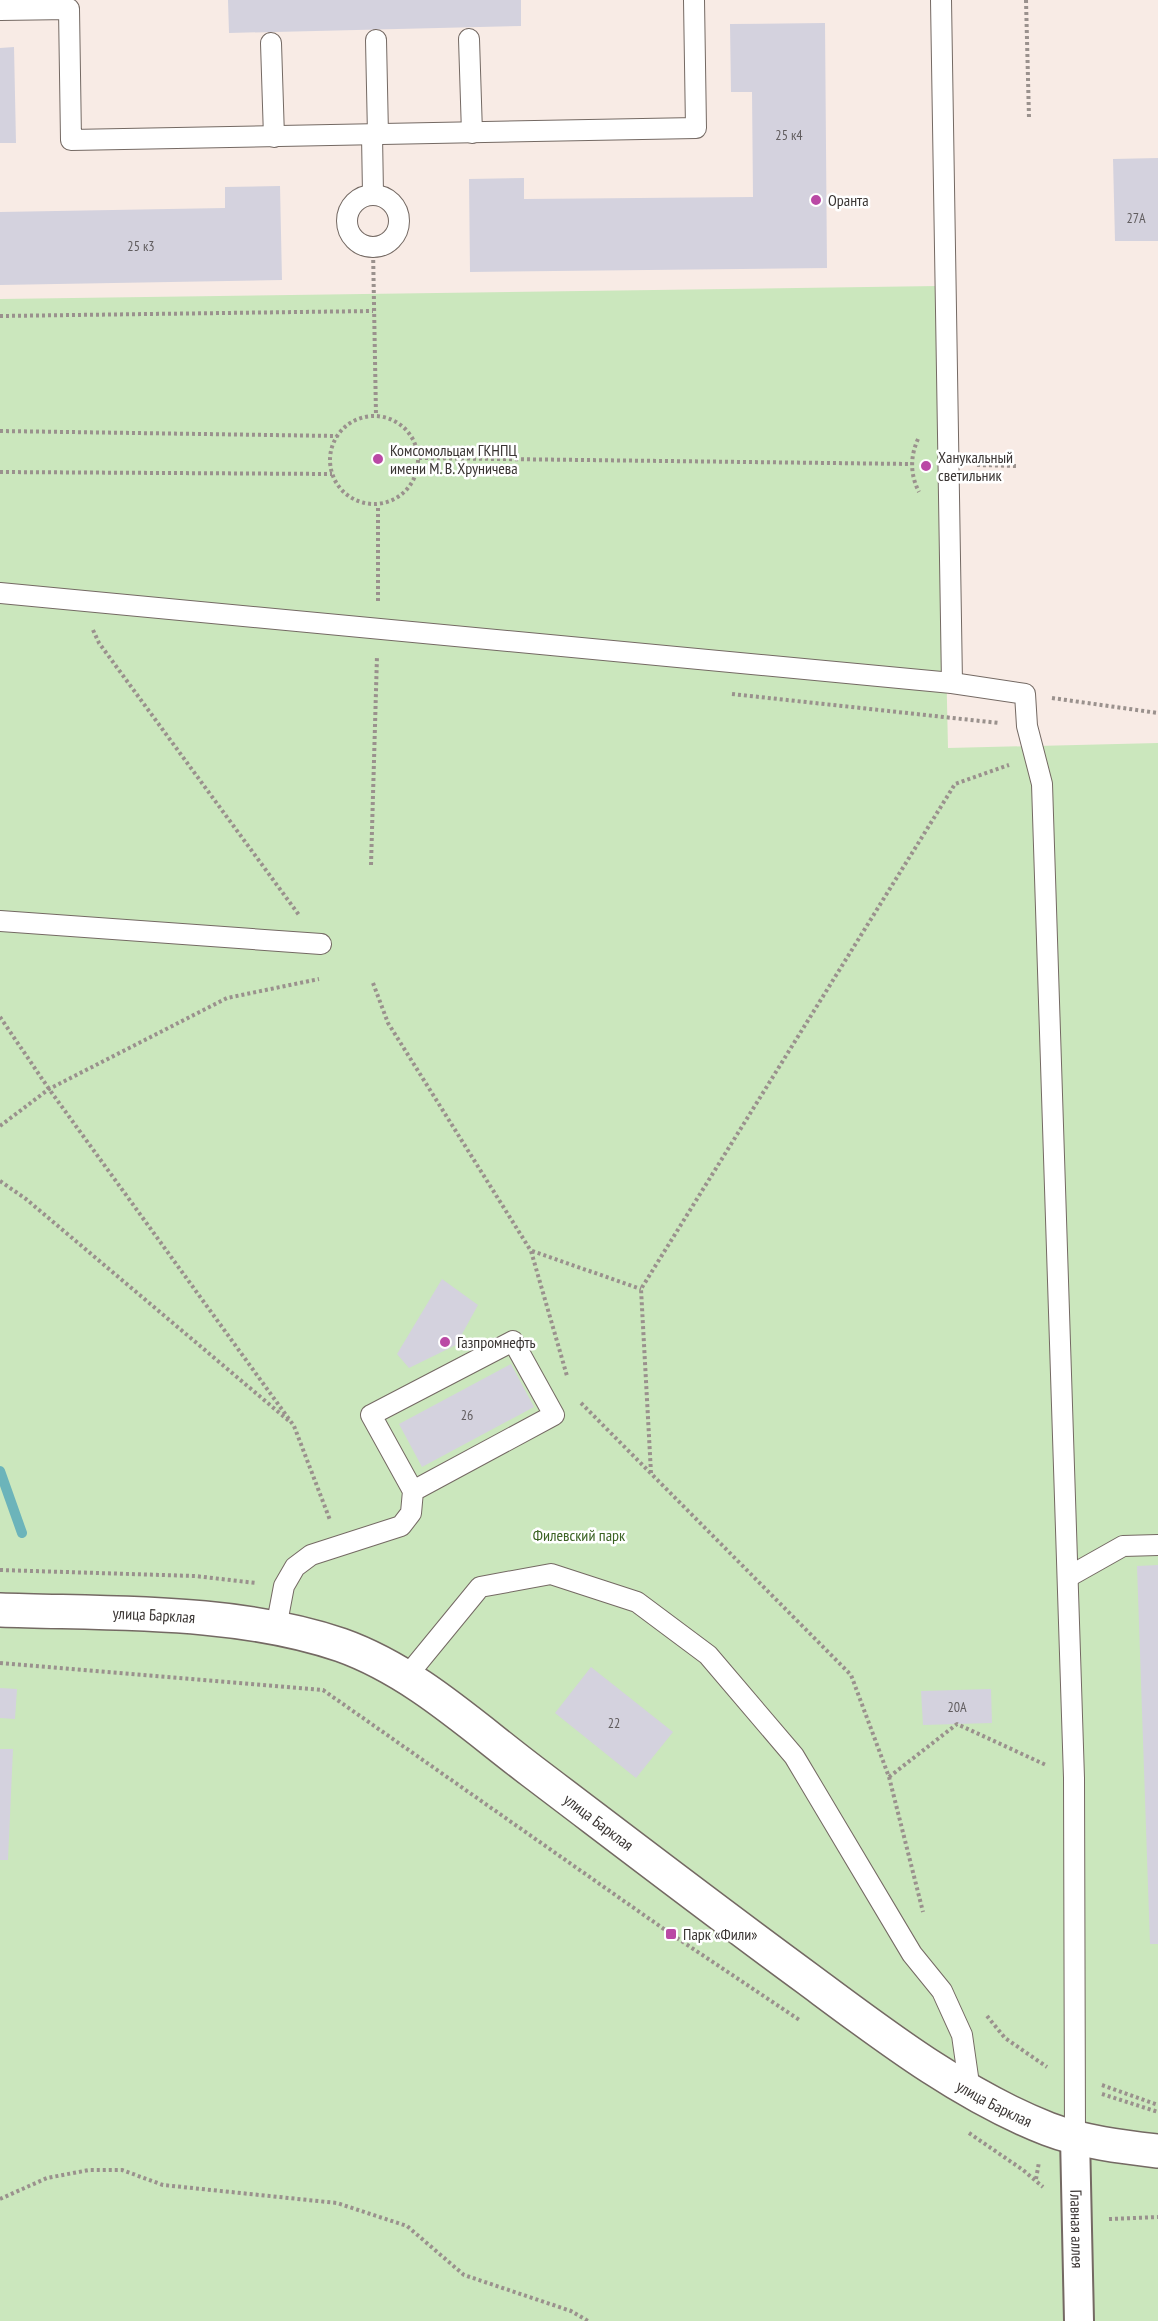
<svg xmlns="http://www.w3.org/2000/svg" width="1158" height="2321" font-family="'PT Sans Narrow',sans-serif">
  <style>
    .green { fill: #cbe7bd }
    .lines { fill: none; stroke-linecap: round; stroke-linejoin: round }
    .stream { stroke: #6cb4ba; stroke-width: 10 }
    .building { fill: #d4d2de }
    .service-casing { stroke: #746963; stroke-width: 22 }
    .pedestrian-casing { stroke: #746963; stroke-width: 32 }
    .tertiary-casing { stroke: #746963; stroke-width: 36 }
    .path { stroke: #9a918d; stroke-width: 4; stroke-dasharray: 3 3; stroke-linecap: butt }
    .service { stroke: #fff; stroke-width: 20 }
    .pedestrian { stroke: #fff; stroke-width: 28 }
    .tertiary { stroke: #fff; stroke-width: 33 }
    .poi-dot { fill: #ba49a5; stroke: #fff; stroke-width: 2 }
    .labels { text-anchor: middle; stroke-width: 5; stroke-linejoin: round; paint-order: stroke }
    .number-label { font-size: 14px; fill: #605c5e }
    .poi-label { font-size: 16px; fill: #3a3533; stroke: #fff; text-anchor: start }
    .park-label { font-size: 16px; fill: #3b6223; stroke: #fff }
    .street-label { font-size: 16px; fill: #3a3533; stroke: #fff }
  </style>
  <rect width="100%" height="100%" fill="#f8ebe5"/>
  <!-- green -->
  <polygon class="green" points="938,286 948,748 1158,743 1158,2321 0,2321 0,299"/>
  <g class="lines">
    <!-- stream -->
    <polyline class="stream" points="0,1471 22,1533"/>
  </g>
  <!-- building -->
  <g class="building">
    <polygon points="228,0 521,0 521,26 229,33"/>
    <polygon points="825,23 827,268 470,272 469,179 524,178 524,199 753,197 752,92 731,92 730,24"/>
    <polygon points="14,47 16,143 0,143 0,48"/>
    <polygon points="1158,158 1158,241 1115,241 1113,159"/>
    <polygon points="280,186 282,280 0,285 0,212 225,208 225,187"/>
    <polygon points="442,1279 478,1305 456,1345 409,1368 397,1354"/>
    <polygon points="511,1364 534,1407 422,1467 399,1424"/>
    <polygon points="1158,1565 1158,1944 1150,1944 1137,1566"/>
    <polygon points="591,1667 673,1732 636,1778 555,1713"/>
    <polygon points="0,1688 17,1689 15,1719 0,1718"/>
    <polygon points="991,1689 992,1723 923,1725 921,1691"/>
    <polygon points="0,1749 13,1749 8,1860 0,1860"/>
  </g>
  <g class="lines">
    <defs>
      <g id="service">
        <polyline points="941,0 952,683"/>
        <polyline points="0,10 69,9 71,140 696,128 694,0"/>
        <polyline points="469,39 472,133"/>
        <polyline points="376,40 378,135"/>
        <polyline points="271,43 274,137"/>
        <polyline points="372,135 373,194"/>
        <circle cx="373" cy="221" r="26"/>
        <polyline points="0,593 952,683 1025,694 1027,726 1042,784 1074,1778 1075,2137"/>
        <polyline points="0,921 321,944"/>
        <polyline points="1068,1577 1123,1546 1158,1545"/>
        <polyline points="276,1628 284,1586 295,1567 311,1555 401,1526 411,1513 413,1491 371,1415 513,1341 554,1415 413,1491"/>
        <polyline points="407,1676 480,1587 551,1574 637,1602 708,1655 794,1756 912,1954 942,1991 962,2035 970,2091"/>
      </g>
      <g id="pedestrian">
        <path id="s1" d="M1075 2137 1079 2321"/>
      </g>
      <g id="tertiary">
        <path id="s2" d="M0 1610C110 1614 236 1609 341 1645 414 1671 472 1726 533 1772 624 1841 715 1911 808 1979 882 2034 961 2095 1048 2129 1082 2142 1122 2147 1158 2151"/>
      </g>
    </defs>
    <!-- service casing -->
    <use href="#service" class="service-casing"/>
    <!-- pedestrian casing -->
    <use href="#pedestrian" class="pedestrian-casing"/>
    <!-- tertiary casing -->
    <use href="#tertiary" class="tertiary-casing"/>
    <!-- path -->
    <g class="path">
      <polyline points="1026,0 1029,118"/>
      <polyline points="373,248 376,415"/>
      <polyline points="0,316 373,311"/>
      <circle cx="374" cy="460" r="44"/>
      <polyline points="0,431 337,436"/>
      <path d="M918 439C910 457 910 474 919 492"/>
      <polyline points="419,458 911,464"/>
      <polyline points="977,465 1018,466"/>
      <polyline points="0,472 332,474"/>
      <polyline points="378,601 378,506"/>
      <polyline points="93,630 99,643 299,915"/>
      <polyline points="732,694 999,723"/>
      <polyline points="1052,698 1158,713"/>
      <polyline points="371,865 377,656"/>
      <polyline points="373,983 388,1023 531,1251 567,1376"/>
      <polyline points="0,1017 49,1089 294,1426 330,1520"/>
      <polyline points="0,1126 49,1089 227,998 319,979"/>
      <polyline points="0,1181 26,1199 289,1421"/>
      <polyline points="532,1251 641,1289"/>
      <polyline points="581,1403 851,1675 889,1777 923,1912"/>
      <polyline points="651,1473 641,1289 955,784 1009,765"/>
      <polyline points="0,1570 195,1576 256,1583"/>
      <polyline points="0,1663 323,1690 671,1934 801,2021"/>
      <polyline points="889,1777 957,1724 1046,1765"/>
      <polyline points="987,2016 1005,2038 1047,2067"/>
      <polyline points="1102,2085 1158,2105"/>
      <polyline points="1102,2094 1158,2112"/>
      <polyline points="969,2133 1023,2170 1043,2187"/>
      <polyline points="1036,2179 1039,2162"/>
      <polyline points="0,2199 47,2178 89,2170 122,2170 163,2185 337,2203 407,2226 464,2275 571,2311 588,2321"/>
      <polyline points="1109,2219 1158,2217"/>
    </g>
    <!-- service -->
    <use href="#service" class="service"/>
    <!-- pedestrian -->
    <use href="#pedestrian" class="pedestrian"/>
    <!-- tertiary -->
    <use href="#tertiary" class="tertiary"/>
  </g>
  <!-- markers -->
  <g class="poi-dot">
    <circle cx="816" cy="200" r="6"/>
    <circle cx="378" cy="459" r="6"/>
    <circle cx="926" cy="466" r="6"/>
    <circle cx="445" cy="1342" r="6"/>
    <rect x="665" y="1928" width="12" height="12" rx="3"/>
  </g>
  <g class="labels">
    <!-- number labels -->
    <g class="number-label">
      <text x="789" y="140">25 к4</text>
      <text x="1136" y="223">27А</text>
      <text x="141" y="251">25 к3</text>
      <text x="467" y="1420">26</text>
      <text x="957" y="1712">20А</text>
      <text x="614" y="1728">22</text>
    </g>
    <!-- poi labels -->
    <g class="poi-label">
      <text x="828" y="206">Оранта</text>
      <text x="390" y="456">Комсомольцам ГКНПЦ<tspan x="390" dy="18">имени М. В. Хруничева</tspan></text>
      <text x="938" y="463">Ханукальный<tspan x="938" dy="18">светильник</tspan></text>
      <text x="457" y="1348">Газпромнефть</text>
      <text x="683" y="1940">Парк «Фили»</text>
    </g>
    <!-- park labels -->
    <g class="park-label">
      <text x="579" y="1541">Филевский парк</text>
    </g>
    <!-- street labels -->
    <g class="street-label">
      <text dy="6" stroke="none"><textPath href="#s2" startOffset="154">улица Барклая</textPath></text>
      <text dy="6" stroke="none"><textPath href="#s2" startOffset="658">улица Барклая</textPath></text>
      <text dy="6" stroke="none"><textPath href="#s2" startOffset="1144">улица Барклая</textPath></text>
      <text dy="6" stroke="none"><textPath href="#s1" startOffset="92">Главная аллея</textPath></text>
    </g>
  </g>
</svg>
